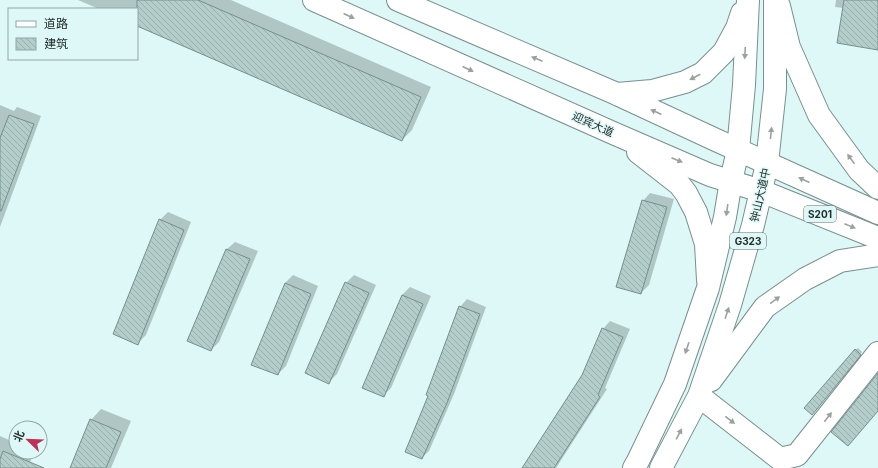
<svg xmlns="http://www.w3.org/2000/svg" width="878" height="468" font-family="Inter,'Noto Sans SC',sans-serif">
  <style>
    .shadow { fill: #0003 }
    .building { fill: url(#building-back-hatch); stroke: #768f8d }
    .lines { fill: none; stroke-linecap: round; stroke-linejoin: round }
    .minor-casing { stroke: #77908e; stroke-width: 24 }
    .major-casing { stroke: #77908e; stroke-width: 24 }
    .highway-casing { stroke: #77908e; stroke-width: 24 }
    .minor { stroke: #fff; stroke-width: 22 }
    .major { stroke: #fff; stroke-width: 22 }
    .highway { stroke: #fff; stroke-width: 22 }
    .oneway { fill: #9ca0a0 }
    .labels { text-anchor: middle; stroke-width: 3; stroke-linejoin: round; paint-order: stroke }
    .shield { fill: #ddf8f6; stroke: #5a6968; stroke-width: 1 }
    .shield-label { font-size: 10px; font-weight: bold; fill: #222c2b }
    .street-label { font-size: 11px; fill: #222c2b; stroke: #ddf8f6 }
  </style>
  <defs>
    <pattern id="building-back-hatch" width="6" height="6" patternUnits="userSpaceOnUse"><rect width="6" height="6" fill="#b2cdca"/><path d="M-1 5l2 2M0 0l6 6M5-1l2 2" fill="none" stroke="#99b0ae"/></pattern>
  </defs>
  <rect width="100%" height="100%" fill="#ddf8f6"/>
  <!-- shadow -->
  <g class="shadow">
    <polygon points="78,0 231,0 431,87 412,130 402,140 137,25 137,9 99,9"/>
    <polygon points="836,0 878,0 878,49 844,8 835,7"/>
    <polygon points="0,105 14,111 17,107 41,116 0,227"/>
    <polygon points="650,193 674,199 649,285 641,293 643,201"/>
    <polygon points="168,212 191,222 146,335 138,343 160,220"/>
    <polygon points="235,242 258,251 219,342 211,350 189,340 227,249"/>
    <polygon points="293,275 318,286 286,366 278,374 285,283"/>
    <polygon points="354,275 376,285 337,374 329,382 346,283"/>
    <polygon points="410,287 431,296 391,388 383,396 402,295"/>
    <polygon points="467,299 486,307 454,394 429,451 422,458 460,307"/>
    <polygon points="610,321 630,329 605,388 607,389 556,468 523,468 583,376 603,329"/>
    <polygon points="858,348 862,352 812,414 855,350"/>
    <polygon points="101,409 131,421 111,468 71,468 91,420"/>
    <polygon points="0,436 16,443 16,452 34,452 28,468 0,468"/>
  </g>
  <!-- building -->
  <g class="building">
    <polygon points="137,0 198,0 421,97 402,141 137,26"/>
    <polygon points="844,0 878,0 878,50 837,43"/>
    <polygon points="9,115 34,124 1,211 0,211 0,138"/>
    <polygon points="642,200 667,207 641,294 616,287"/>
    <polygon points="159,219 184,230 138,345 113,334"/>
    <polygon points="226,249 250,259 211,351 187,341"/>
    <polygon points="345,282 369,293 329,384 305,373"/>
    <polygon points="285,283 311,294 278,375 251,365"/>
    <polygon points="402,295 423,304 384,397 362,388"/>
    <polygon points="459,306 480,314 447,403 422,459 405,452 428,396 426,395"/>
    <polygon points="602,328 623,337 598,395 600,397 554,468 522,468 582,375"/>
    <polygon points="855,349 861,355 812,415 804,408"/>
    <polygon points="878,373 878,411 848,446 831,432"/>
    <polygon points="90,419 121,432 106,468 70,468"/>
    <polygon points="3,451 44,468 0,468 0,459"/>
  </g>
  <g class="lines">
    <defs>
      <g id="minor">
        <polyline points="314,0 613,133 710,175 761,191"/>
        <polyline points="398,0 617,94 716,140 767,163"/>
        <polyline points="638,152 679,184 686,193 696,212 706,244 708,280"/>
        <polyline points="699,396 780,459 797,455 878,353"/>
      </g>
      <g id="major">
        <polyline points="779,6 789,47 819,115 859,170 878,188"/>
        <polyline points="767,163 878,213"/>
        <polyline points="761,191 878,238"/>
      </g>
      <g id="highway">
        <polyline points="617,94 652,91 685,82 703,73 724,52 737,28 742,13"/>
        <polyline points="711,380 765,307 805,279 840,261 878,255"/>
        <polyline points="634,468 637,463 675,384 708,288 725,217 731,181 738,150 744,85 748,0"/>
        <polyline points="661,468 699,396 730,305 753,225 761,191 767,163 775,89 775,0"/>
      </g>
    </defs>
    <!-- minor casing -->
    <use href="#minor" class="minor-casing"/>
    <!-- major casing -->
    <use href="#major" class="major-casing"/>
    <!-- highway casing -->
    <use href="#highway" class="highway-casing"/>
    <!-- minor -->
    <use href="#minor" class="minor"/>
    <!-- major -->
    <use href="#major" class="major"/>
    <!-- highway -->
    <use href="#highway" class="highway"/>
  </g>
  <!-- one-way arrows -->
  <defs><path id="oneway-solid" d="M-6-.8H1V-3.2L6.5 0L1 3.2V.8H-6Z"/></defs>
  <g class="oneway">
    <use href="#oneway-solid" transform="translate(349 16) rotate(24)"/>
    <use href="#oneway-solid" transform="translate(745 53) rotate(93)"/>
    <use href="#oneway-solid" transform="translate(537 59) rotate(-157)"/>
    <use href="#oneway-solid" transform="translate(468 69) rotate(24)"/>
    <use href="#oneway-solid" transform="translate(695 77) rotate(153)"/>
    <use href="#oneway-solid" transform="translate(656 112) rotate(-155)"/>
    <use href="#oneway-solid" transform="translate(771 133) rotate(-84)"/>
    <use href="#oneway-solid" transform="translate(851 159) rotate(-126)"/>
    <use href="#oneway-solid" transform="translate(677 160) rotate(23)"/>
    <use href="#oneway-solid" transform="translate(804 180) rotate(-156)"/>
    <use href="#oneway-solid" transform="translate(727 210) rotate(98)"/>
    <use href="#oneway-solid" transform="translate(850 226) rotate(22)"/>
    <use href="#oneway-solid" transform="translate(775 300) rotate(-36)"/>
    <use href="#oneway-solid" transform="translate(727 313) rotate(-71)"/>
    <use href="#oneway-solid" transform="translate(687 348) rotate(109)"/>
    <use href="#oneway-solid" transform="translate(828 417) rotate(-52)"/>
    <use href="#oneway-solid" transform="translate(730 420) rotate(38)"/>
    <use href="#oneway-solid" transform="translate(679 434) rotate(-62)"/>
  </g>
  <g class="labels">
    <!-- shield labels -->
    <g class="shield">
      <rect x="804" y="206" width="32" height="16" rx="3"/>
      <rect x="730" y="233" width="36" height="16" rx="3"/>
    </g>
    <g class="shield-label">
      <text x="820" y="218">S201</text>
      <text x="748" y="245">G323</text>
    </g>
    <!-- street labels -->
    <g class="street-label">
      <text transform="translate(593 124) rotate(24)" y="4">迎宾大道</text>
      <text transform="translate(760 195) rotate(-77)" y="4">钟山大道中</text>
    </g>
  </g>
  <!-- legend -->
  <rect x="8" y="8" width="130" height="52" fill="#ddf8f6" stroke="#92a6a5"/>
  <rect x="16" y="21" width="20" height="6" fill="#ffffff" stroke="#92a6a5"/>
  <text x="44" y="28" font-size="12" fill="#222c2b">道路</text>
  <rect x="16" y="38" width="20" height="12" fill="url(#building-back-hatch)" stroke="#92a6a5"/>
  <text x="44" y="48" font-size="12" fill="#222c2b">建筑</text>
  <!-- north arrow -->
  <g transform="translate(28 440) rotate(293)"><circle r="19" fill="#ddf8f6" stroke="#92a6a5"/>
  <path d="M0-3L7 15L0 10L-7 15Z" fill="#bf2f56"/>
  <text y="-6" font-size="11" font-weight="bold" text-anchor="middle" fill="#222c2b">北</text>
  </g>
</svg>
